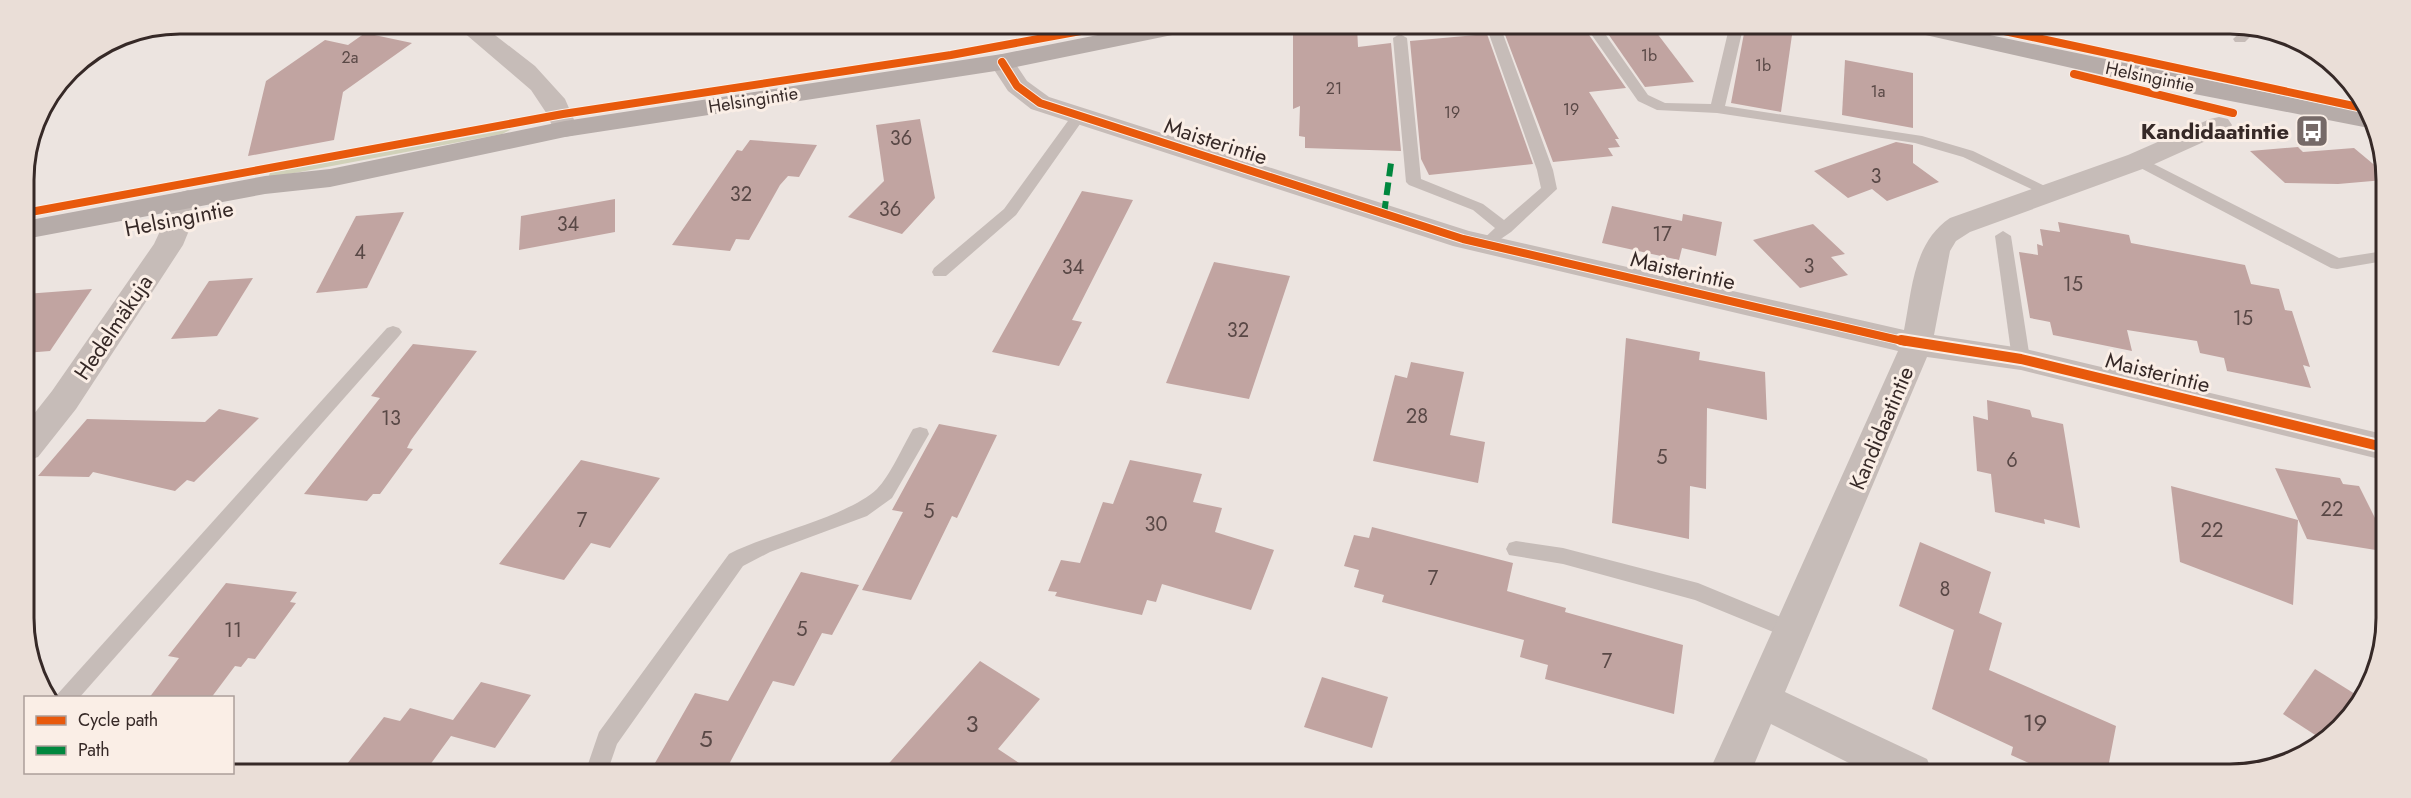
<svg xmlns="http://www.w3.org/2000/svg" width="2411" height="798" font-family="Jost,sans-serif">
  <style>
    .green { fill: #d1d1b9 }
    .building { fill: #c1a4a1 }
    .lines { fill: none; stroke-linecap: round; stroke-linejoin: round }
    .service { fill: #c6bcb8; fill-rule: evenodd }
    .minor { fill: #c6bcb8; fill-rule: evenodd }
    .secondary { fill: #b6aca9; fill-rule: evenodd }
    .quiet { stroke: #00873e; stroke-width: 6; stroke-dasharray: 13 6; stroke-linecap: butt }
    .cycleway-far1-casing { stroke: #faeee6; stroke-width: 10 }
    .cycleway-casing { stroke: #faeee6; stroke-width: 14 }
    .cycleway-far1 { stroke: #e8590c; stroke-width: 8 }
    .cycleway { stroke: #e8590c; stroke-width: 10 }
    .labels { text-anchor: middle; stroke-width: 6; stroke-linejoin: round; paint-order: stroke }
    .far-number-label { font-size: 16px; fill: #594846 }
    .far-street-label { font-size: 18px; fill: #362927; stroke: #faeee6 }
    .number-label { font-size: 20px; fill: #594846 }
    .poi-label { font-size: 22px; font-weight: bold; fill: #362927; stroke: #faeee6; text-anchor: end }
    .street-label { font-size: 22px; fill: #362927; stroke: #faeee6 }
    .near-number-label { font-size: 24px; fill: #594846 }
    .rim { fill: none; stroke: #362927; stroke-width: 3 }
  </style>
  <rect width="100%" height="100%" fill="#ece4e0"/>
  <!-- green -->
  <polygon class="green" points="512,129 502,134 268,178 270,173"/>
  <!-- building -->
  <g class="building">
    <polygon points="1319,27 1357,27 1358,47 1391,43 1401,151 1305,148 1305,137 1299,136 1300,106 1293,109 1293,31"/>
    <polygon points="1505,27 1589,28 1587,32 1626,88 1589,92 1619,139 1615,139 1620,147 1608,148 1613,156 1553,162 1504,32 1507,32"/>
    <polygon points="1604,28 1653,28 1694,82 1645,87"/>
    <polygon points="1745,28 1793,28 1781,112 1731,103"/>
    <polygon points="365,33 412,43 343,92 334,140 248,156 266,81 325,40 348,45"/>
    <polygon points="1487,34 1533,164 1429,175 1421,159 1410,41"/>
    <polygon points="1845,60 1913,73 1913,128 1842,115"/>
    <polygon points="920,119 935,198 902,234 848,217 884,181 876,125"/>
    <polygon points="750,140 817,145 799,177 788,176 780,185 749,240 736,239 730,251 672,245 737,150 742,151"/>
    <polygon points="1896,142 1913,145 1913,163 1939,182 1887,201 1872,189 1848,198 1814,171"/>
    <polygon points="2298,147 2303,152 2354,148 2384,173 2384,180 2338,184 2285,183 2250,151"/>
    <polygon points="1082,191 1133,200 1072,320 1082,322 1059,366 992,352"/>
    <polygon points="615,199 615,232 519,250 521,216"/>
    <polygon points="1612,206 1682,221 1683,214 1722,222 1716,256 1682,248 1679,260 1602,243"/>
    <polygon points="404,212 367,288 316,293 356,216"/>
    <polygon points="2058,222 2129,235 2131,243 2245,265 2251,284 2279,289 2285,310 2292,311 2310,367 2303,365 2311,388 2227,371 2224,358 2200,353 2197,341 2127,330 2132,351 2053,335 2050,322 2030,318 2019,252 2038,255 2037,244 2043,246 2040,229 2060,232"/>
    <polygon points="1813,224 1845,254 1831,257 1848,275 1800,288 1753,240"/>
    <polygon points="1214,262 1290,276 1249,399 1166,383"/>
    <polygon points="253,278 217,336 171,339 209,281"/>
    <polygon points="92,289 50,351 25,353 25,294"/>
    <polygon points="1626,338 1700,352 1699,360 1765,372 1767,420 1707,408 1706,489 1690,486 1689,539 1612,523"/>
    <polygon points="413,344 477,351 411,440 407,448 413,449 380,494 373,494 367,501 304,494 380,398 371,396"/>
    <polygon points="1411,362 1464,372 1450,435 1485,442 1478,483 1373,461 1395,375 1407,378"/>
    <polygon points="1987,400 2030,410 2032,417 2063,424 2080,528 2044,519 2045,524 1995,512 1991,474 1977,471 1973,416 1988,420"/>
    <polygon points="219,409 259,418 194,482 187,480 175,491 93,472 89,477 38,476 87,419 205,422"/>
    <polygon points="939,424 997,435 957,518 952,516 911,600 862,590 903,512 892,510"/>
    <polygon points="581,460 660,478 610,548 591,543 564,580 499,564"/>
    <polygon points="1130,460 1202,474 1193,502 1222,508 1215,532 1274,550 1251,610 1162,584 1156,602 1147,600 1142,615 1055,596 1057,592 1048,591 1061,560 1080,563 1103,502 1113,504"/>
    <polygon points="2275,468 2340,478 2343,484 2359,486 2382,532 2382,551 2307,539"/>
    <polygon points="2171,486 2298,520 2293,605 2180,562"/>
    <polygon points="1372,527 1513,563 1507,591 1566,608 1565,612 1683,645 1674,714 1545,679 1548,665 1520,657 1524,640 1382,602 1384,595 1354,587 1359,570 1344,566 1354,535 1369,538"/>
    <polygon points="1920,542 1991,572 1979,613 2002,623 1989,670 2116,726 2107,773 2051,773 2011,755 2013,747 1932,709 1954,630 1899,606"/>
    <polygon points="801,572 859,585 832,635 822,633 794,686 773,681 726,770 651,770 695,693 728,701"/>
    <polygon points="226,583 297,592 290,602 296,603 255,659 248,658 241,667 235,666 211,698 149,698 179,658 168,656"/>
    <polygon points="980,661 1040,699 998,749 1031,771 883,770"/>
    <polygon points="2315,669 2363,699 2326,742 2283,714"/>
    <polygon points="1322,677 1388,697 1372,748 1304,727"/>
    <polygon points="481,682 531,695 495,748 451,736 427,769 343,769 384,717 400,721 410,708 453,720"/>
  </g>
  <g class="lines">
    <!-- service -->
    <g class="service">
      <polygon points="1591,28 1601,28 1648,95 1665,103 1711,104 1729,28 1743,28 1725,106 1922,136 1973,151 2057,192 2049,197 2044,195 1963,157 1915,143 1717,113 1657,110 1638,101 1589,31"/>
      <polygon points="2244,29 2258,29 2245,42 2235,42 2233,39"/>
      <polygon points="1496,30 1503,34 1553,170 1557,189 1511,232 1486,249 1478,244 1495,228 1473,210 1409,185 1406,182 1393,38 1400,34 1407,38 1421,179 1483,204 1504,220 1541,188 1537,170 1489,34"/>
      <polygon points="1078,113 1085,117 1016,215 946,276 934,276 932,272 934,268 1004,209 1073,114"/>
      <polygon points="2138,156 2339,258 2384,251 2384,261 2337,269 2331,268 2133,164 2131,161"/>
      <polygon points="2003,231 2011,236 2030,359 2021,365 2012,359 1995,236"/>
      <polygon points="393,326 399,328 402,332 399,336 79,698 54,698 387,328"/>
      <path d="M920 427 927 429 929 434 892 498 867 516 770 552 743 566 617 744 608 770H586L599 732 729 554C770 533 847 517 877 489 890 476 903 446 913 429Z"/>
      <polygon points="1516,541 1563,548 1698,583 1800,625 1803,631 1800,637 1793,640 1695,600 1563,564 1509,555 1506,549 1509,543"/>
    </g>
    <!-- minor -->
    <g class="minor">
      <polygon points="455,25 482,25 535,66 565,99 578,129 574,135 565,137 556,135 547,114 531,90"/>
      <path d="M1002 54 1011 57 1027 81 1049 97 1469 231 1904 330C1912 290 1913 243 1950 218L2128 155 2210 119 2219 117 2228 119 2232 125 2228 131 2148 167 1970 232 1956 241 1950 251 1934 335 2021 348 2383 434V460L2021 370 1927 357 1785 692 1927 759 1933 773H1869L1771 724 1751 772H1709L1898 351 1453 246 1031 109 1008 91 989 62 993 57Z"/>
      <polygon points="188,190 198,193 202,199 183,245 76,409 38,457 26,461 26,424 52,391 154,244 178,193"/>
    </g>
    <!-- secondary -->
    <g class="secondary">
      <polygon points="1143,26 1189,27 1186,32 1177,34 1002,70 565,137 330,187 265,194 25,239 25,221 265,176 330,169 565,121 1002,54"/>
      <polygon points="1918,29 1961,29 2366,113 2374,129 2138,83 1930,36 1921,34"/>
    </g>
    <!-- quiet -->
    <polyline class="quiet" points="1384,214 1391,163"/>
    <defs>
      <g id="cycleway-far1">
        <polyline points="1995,29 2363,108"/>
        <polyline points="1002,62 1017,86 1040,103 1463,239 1907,342"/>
        <polyline points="2074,74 2233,113"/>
        <polyline points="25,213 563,114 951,55 1108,26"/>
      </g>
      <polyline id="cycleway" points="1901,340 2021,359 2383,447"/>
    </defs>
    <!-- cycleway-far1 casing -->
    <use href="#cycleway-far1" class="cycleway-far1-casing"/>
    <!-- cycleway casing -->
    <use href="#cycleway" class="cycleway-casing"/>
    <!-- cycleway-far1 -->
    <use href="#cycleway-far1" class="cycleway-far1"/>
    <!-- cycleway -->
    <use href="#cycleway" class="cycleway"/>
  </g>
  <!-- icons -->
  <defs>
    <symbol id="bus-square" viewBox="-11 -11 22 22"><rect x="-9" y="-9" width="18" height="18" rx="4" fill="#766a68" stroke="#faeee6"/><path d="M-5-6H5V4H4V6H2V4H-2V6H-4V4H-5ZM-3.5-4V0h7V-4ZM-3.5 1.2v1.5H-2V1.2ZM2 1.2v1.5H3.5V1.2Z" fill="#fff"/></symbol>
  </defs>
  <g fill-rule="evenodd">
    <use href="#bus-square" x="2293" y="112" width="38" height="38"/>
  </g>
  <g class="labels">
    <!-- far-number labels -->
    <g class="far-number-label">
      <text x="1649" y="61">1b</text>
      <text x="350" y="63">2a</text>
      <text x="1763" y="71">1b</text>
      <text x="1334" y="94">21</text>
      <text x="1878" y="97">1a</text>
      <text x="1571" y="115">19</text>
      <text x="1452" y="118">19</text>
    </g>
    <!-- far-street labels -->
    <g class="far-street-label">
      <text transform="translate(2150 77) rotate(12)" y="6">Helsingintie</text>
      <text transform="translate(753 100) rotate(-9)" y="6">Helsingintie</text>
    </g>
    <!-- number labels -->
    <g class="number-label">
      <text x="901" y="145">36</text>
      <text x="1876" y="183">3</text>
      <text x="741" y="201">32</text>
      <text x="890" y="216">36</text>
      <text x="568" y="231">34</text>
      <text x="1662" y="241">17</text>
      <text x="360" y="259">4</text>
      <text x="1809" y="273">3</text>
      <text x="1073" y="274">34</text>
      <text x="2073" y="291">15</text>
      <text x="2243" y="325">15</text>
      <text x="1238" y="337">32</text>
      <text x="1417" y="423">28</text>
      <text x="391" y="425">13</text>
      <text x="1662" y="464">5</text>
      <text x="2012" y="467">6</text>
      <text x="2332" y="516">22</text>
      <text x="929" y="518">5</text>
      <text x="582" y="527">7</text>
      <text x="1156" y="531">30</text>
      <text x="2212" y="537">22</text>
      <text x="1433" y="585">7</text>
      <text x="1945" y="596">8</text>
      <text x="802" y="636">5</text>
      <text x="233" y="637">11</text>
      <text x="1607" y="668">7</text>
    </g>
    <!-- poi labels -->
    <g class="poi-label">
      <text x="2289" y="139">Kandidaatintie</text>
    </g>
    <!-- street labels -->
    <g class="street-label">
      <text transform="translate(1216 141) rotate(18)" y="8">Maisterintie</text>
      <text transform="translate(179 218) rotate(-11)" y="8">Helsingintie</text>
      <text transform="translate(1683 270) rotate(13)" y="8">Maisterintie</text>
      <text transform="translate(113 327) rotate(-56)" y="8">Hedelmäkuja</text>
      <text transform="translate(2158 372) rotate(14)" y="8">Maisterintie</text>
      <text transform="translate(1881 428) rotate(-67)" y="8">Kandidaatintie</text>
    </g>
    <!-- near-number labels -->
    <g class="near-number-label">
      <text x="2035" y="731">19</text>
      <text x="972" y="732">3</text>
      <text x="706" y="747">5</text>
    </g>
  </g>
  <!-- crop -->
  <path d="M0 0H2411V798H0ZM180 34H2230A146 146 0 0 1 2376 180V618A146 146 0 0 1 2230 764H180A146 146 0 0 1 34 618V180A146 146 0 0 1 180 34Z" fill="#eaded7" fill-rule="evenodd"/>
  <path class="rim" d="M180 34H2230A146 146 0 0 1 2376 180V618A146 146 0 0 1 2230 764H180A146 146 0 0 1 34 618V180A146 146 0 0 1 180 34Z"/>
  <!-- legend -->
  <rect x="24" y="696" width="210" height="78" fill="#faeee6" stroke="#ac9f9a" stroke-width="1.5"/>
  <rect x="36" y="716" width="30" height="9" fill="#e8590c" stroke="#ac9f9a" stroke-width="1.5"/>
  <text x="78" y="726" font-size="18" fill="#362927">Cycle path</text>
  <rect x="36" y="746" width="30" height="9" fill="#00873e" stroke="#ac9f9a" stroke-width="1.5"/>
  <text x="78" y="756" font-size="18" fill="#362927">Path</text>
</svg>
